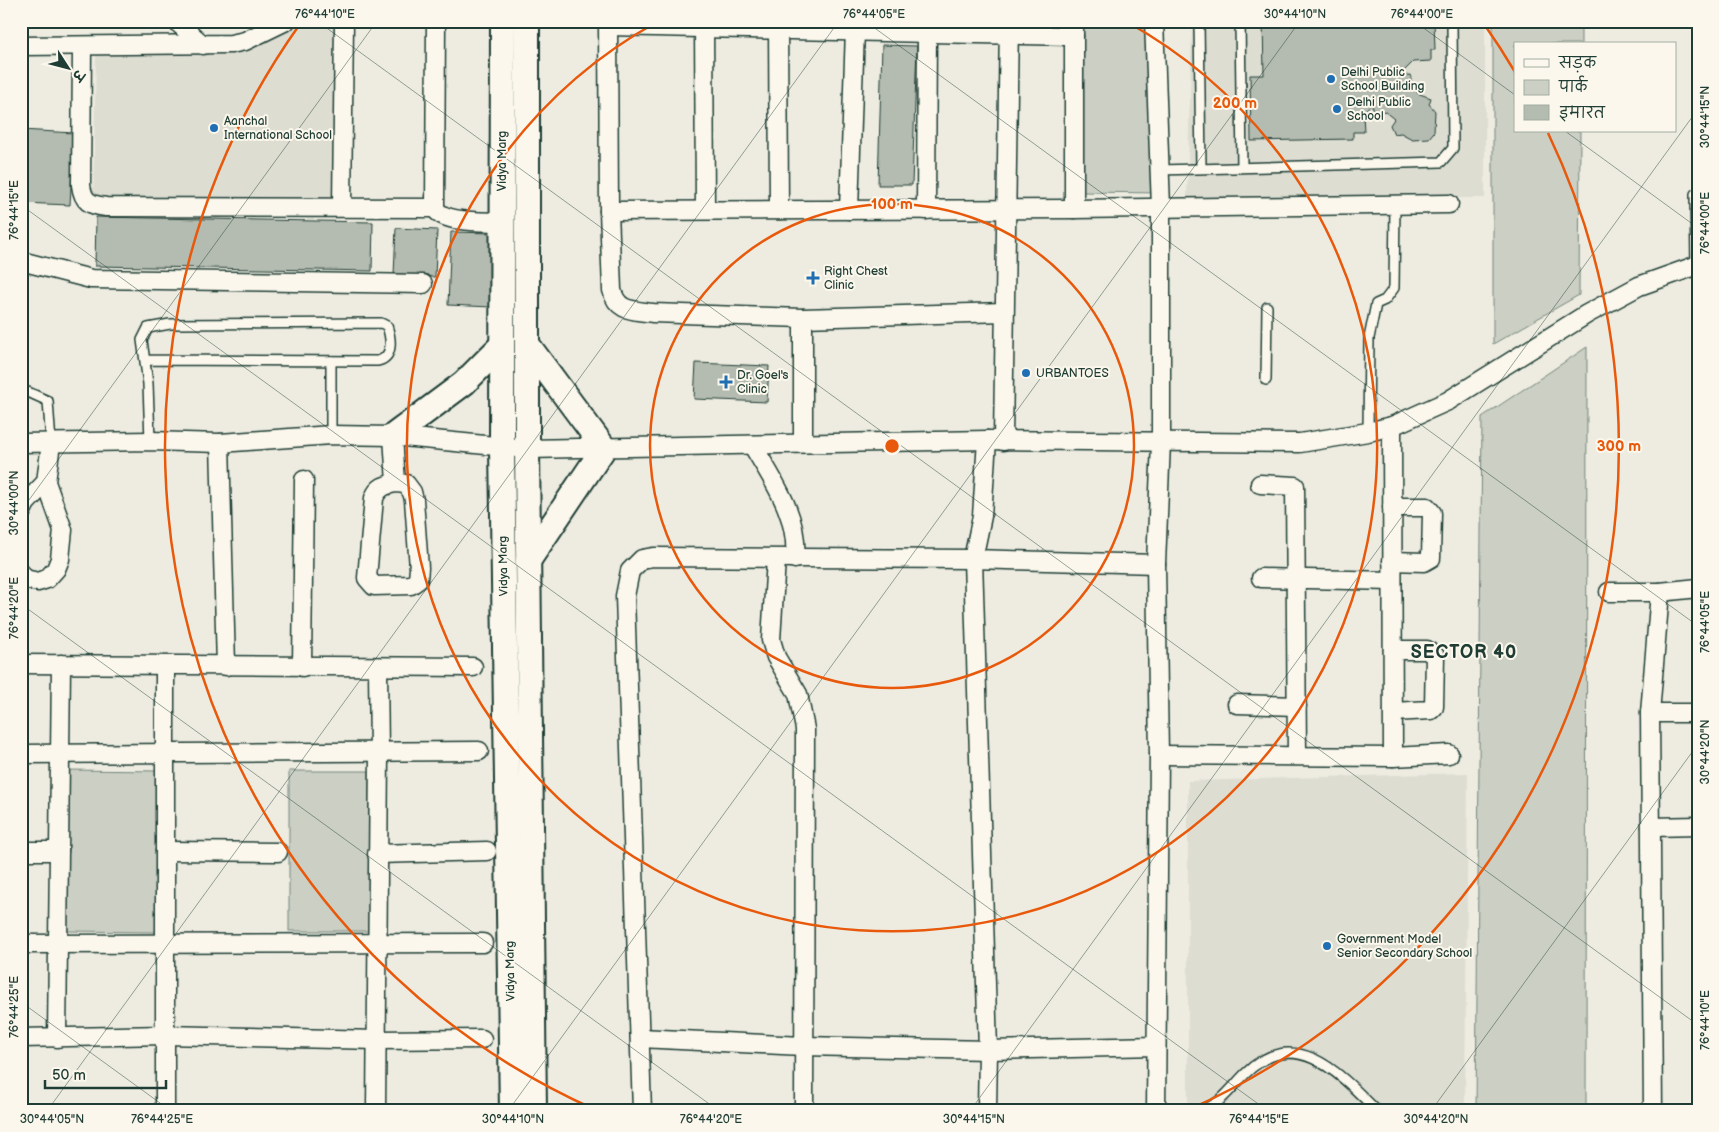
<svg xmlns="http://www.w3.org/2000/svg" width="1719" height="1132" font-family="'Balsamiq Sans','Playpen Sans Deva',sans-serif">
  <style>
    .built { fill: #ddddd2 }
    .green { fill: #cbcfc4; stroke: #75867c }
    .building { fill: #b4bbb0; stroke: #1f3d34 }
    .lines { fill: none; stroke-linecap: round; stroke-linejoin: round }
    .service-casing { stroke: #1f3d34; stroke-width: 12 }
    .minor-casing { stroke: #1f3d34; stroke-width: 21 }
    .secondary-casing { stroke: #1f3d34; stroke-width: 28 }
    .service { stroke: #fbf7ec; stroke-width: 9 }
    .minor { stroke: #fbf7ec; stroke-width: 18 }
    .secondary { stroke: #fbf7ec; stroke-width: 24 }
    .ticks { fill: none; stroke: #1f3d34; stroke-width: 1; stroke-opacity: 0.45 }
    .ring { fill: none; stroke: #e8590c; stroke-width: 2.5 }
    .poi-dot { fill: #1f6fb2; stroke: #fbf7ec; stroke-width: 2 }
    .labels { text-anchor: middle; stroke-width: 4; stroke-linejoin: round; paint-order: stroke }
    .poi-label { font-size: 12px; fill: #1f3d34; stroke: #fbf7ec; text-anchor: start }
    .street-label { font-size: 12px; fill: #1f3d34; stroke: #fbf7ec }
    .district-label { font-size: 18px; font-weight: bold; letter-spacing: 1px; fill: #1f3d34; stroke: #fbf7ec }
    .centre { fill: #e8590c; stroke: #fbf7ec; stroke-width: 2.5 }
    .ring-label { font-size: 15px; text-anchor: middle; font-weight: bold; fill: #e8590c; stroke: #fbf7ec; stroke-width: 4; stroke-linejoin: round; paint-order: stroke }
    .neatline { fill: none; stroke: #1f3d34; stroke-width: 2 }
    .ticks-label { font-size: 12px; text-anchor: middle; fill: #1f3d34 }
  </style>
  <rect width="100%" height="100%" fill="#eeece1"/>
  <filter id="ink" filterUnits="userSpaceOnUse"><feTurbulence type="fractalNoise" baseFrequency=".02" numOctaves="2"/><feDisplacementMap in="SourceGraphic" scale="10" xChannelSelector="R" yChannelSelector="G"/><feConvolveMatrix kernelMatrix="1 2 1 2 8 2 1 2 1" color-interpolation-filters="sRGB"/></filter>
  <g filter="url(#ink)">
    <!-- built -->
    <g class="built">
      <polygon points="313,21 335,21 334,203 93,204 96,52 241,44"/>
      <polygon points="1192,21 1485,21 1485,198 1187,199"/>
      <polygon points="1468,773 1465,1111 1188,1111 1188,781"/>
    </g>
    <!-- green -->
    <g class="green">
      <polygon points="1082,21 1162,21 1161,193 1081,192"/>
      <polygon points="1493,21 1581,21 1581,44 1515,44 1515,131 1580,131 1579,295 1493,344"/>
      <polygon points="1587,347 1586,1111 1476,1111 1482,417"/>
      <polygon points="65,770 161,771 159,932 63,931"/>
      <rect x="289" y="771" width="80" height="160"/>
    </g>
    <!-- building -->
    <g class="building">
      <polygon points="1263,21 1434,21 1435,50 1431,50 1431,61 1413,62 1399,76 1411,75 1411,83 1420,86 1417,93 1431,98 1429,104 1435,111 1434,132 1429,138 1412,139 1401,133 1394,134 1390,125 1394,119 1384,111 1376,114 1371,104 1363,113 1364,132 1353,132 1353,139 1251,141 1250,75 1264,75"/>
      <polygon points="882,45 917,46 912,185 878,185"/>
      <polygon points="21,130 74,133 70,205 21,203"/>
      <polygon points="96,217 373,222 372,271 95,266"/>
      <polygon points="396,228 437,230 435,277 394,275"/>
      <polygon points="451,232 494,233 491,307 448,305"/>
      <polygon points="696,363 769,366 767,402 694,399"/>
    </g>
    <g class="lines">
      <defs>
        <g id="service">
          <polyline points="1199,21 1201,168"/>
          <polyline points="1240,21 1242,167"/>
          <polyline points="1160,170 1441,162 1453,148 1452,21"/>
          <polyline points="1695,194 1696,266"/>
          <path d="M145 360 378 361C394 357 391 338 387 326L381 323 170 324 148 328 142 340 148 384 150 441"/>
          <polyline points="331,361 331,435"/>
          <polyline points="1266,380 1267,307"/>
          <polyline points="21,394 28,392 48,401 51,443"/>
          <polyline points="1368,432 1369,338 1376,304 1385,300 1394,288 1395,205"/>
          <path d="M1201 1111C1221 1104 1231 1088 1245 1074 1295 1024 1340 1074 1377 1111"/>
        </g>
        <g id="minor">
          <polyline points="176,21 203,45"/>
          <polyline points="608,21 609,211"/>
          <polyline points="704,21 705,210"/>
          <polyline points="778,21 779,210"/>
          <polyline points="1154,21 1161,207 1161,442 1156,564 1159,755 1156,1111"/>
          <polyline points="608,26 1074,36"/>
          <polyline points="21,46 231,44 245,41 286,21"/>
          <path d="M82 46 81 185C83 202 90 205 106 207L435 208C443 224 485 221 502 222"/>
          <polyline points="342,207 344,21"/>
          <polyline points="435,208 436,21"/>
          <polyline points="1074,209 1074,21"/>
          <polyline points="849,210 855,29"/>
          <polyline points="926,210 927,31"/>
          <polyline points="21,261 91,279 423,284"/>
          <path d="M1004 312 803 318 653 313C633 310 617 312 612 290L609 211 1074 209 1449 204"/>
          <polyline points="1392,426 1393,757"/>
          <path d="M393 436 396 483 406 484 412 492 414 500 419 568 418 580 411 585 374 586 367 578 374 498C378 487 385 485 396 483"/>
          <polyline points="987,440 982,516 973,559 988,1050 987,1111"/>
          <polyline points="1003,441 1009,21"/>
          <polyline points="21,443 150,441 220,443 331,435 393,436 527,449 987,440 1300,443 1368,432 1392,426 1448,401 1587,314 1639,286 1698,265"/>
          <polyline points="220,443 226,666"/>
          <polyline points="803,443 803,318"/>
          <path d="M753 446C774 482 799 516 795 559"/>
          <polyline points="1260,484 1295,486 1297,755"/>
          <polyline points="1392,507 1427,507 1432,513 1431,558 1424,562 1392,561"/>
          <polyline points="21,513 26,503 46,482"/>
          <polyline points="776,559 771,640 776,657 798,694 805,729 804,1111"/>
          <polyline points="21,573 25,579 38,582 47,579 56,569 60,559 63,530 46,482 51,443"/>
          <polyline points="1261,578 1392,581"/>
          <polyline points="1609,592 1660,592 1698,588"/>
          <polyline points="1393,650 1427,650 1435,656 1434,707 1431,710 1393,712"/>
          <polyline points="21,664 473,667"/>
          <polyline points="302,667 304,480"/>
          <polyline points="1237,704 1297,706"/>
          <polyline points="1650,713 1698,713"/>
          <polyline points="21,754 479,751"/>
          <polyline points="1159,755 1393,757 1449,754"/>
          <polyline points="1651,827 1698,826"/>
          <polyline points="21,851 59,851"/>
          <polyline points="165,851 278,852"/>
          <polyline points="377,854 487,851"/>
          <polyline points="21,944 483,943"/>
          <polyline points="21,1038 165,1035 377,1040 482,1039"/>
          <polyline points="57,1038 61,664"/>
          <polyline points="640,1038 803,1046 988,1050 1156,1046"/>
          <polyline points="165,1111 165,666"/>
          <polyline points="376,1111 379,753 378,668"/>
          <polyline points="642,1111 625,596 630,571 642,559 653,557 973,559 1156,564"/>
          <polyline points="1653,1111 1650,713 1660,592"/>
        </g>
        <g id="secondary">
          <polyline points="503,21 502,448 512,1111"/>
          <polyline points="527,21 527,449 534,1111"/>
          <polyline points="527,344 604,448 528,561"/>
          <polyline points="393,436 464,383 502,345"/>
        </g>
      </defs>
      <!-- service casing -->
      <use href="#service" class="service-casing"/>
      <!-- minor casing -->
      <use href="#minor" class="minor-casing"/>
      <!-- secondary casing -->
      <use href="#secondary" class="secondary-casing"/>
      <!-- service -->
      <use href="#service" class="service"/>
      <!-- minor -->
      <use href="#minor" class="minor"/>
      <!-- secondary -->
      <use href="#secondary" class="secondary"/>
    </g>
  </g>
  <!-- ticks -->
  <path class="ticks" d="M317 21 1698 1025M865 21 1698 626M1414 21 1515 95M1565 131 1698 228M21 205 1268 1111M21 511 377 21M21 604 719 1111M21 1002 171 1111M47 1111 839 21M508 1111 1300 21M970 1111 1698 109M1431 1111 1698 744"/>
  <!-- distance rings -->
  <g class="ring">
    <circle cx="892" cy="446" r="242"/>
    <path d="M1127 22A485 485 0 1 1 657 22"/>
    <path d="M596 1110A727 727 0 0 1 300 24M1484 24A727 727 0 0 1 1515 72M1548 133A727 727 0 0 1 1188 1110"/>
  </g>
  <!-- markers -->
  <g class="poi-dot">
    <circle cx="1331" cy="79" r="5"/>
    <circle cx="1337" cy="109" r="5"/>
    <circle cx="214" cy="128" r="5"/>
    <path d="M810.5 270.5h5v5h5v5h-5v5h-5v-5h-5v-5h5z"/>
    <circle cx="1026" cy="373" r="5"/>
    <path d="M723.5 374.5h5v5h5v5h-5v5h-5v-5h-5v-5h5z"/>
    <circle cx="1327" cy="946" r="5"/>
  </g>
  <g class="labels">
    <!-- poi labels -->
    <g class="poi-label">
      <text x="1341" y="76">Delhi Public<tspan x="1341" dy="14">School Building</tspan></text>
      <text x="1347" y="106">Delhi Public<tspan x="1347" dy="14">School</tspan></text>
      <text x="224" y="125">Aanchal<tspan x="224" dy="14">International School</tspan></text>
      <text x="824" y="275">Right Chest<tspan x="824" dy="14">Clinic</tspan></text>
      <text x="1036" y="377">URBANTOES</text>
      <text x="737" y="379">Dr. Goel's<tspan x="737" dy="14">Clinic</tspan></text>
      <text x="1337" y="943">Government Model<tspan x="1337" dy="14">Senior Secondary School</tspan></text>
    </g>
    <!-- street labels -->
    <g class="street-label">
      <text transform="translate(502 161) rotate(-90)" y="4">Vidya Marg</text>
      <text transform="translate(503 566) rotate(-91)" y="4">Vidya Marg</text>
      <text transform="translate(510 971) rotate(-91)" y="4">Vidya Marg</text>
    </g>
    <!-- district labels -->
    <g class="district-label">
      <text x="1464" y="658">SECTOR 40</text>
    </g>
  </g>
  <circle cx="892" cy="446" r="8" class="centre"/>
  <g class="ring-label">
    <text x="1235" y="108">200 m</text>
    <text x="892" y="209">100 m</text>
    <text x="1619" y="451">300 m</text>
  </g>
  <!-- margin -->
  <rect width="1719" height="1132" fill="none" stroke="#fbf7ec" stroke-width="55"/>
  <!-- legend -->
  <rect x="1514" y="42" width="162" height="90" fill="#fbf7ec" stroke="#a3ada2"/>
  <rect x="1524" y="59" width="25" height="8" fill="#fbf7ec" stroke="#a3ada2"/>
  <text x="1559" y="68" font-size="15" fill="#1f3d34">सड़क</text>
  <rect x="1524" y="80" width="25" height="15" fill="#cbcfc4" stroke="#a3ada2"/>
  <text x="1559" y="92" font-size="15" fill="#1f3d34">पार्क</text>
  <rect x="1524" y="105" width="25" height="15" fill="#b4bbb0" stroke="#a3ada2"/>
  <text x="1559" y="118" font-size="15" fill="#1f3d34">इमारत</text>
  <!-- north arrow -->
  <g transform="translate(68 68) rotate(126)" stroke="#fbf7ec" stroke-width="4" paint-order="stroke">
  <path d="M0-4L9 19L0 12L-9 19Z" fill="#1f3d34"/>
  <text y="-8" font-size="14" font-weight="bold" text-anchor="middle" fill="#1f3d34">उ</text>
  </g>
  <!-- scale -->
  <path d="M45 1080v8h121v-8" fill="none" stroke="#1f3d34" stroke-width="2.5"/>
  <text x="52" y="1080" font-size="15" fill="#1f3d34" stroke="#fbf7ec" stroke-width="4" paint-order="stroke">50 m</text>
  <rect x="28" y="28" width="1664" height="1076" class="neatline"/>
  <g class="ticks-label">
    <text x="325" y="18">76°44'10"E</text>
    <text x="874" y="18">76°44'05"E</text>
    <text x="1295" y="18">30°44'10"N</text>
    <text x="1422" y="18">76°44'00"E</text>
    <text transform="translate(1705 117) rotate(-90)" y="4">30°44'15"N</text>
    <text transform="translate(14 210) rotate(-90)" y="4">76°44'15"E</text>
    <text transform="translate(1705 223) rotate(-90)" y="4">76°44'00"E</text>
    <text transform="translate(14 503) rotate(-90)" y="4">30°44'00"N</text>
    <text transform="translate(14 608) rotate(-90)" y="4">76°44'20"E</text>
    <text transform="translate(1705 622) rotate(-90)" y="4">76°44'05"E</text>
    <text transform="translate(1705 752) rotate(-90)" y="4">30°44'20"N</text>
    <text transform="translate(14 1007) rotate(-90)" y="4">76°44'25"E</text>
    <text transform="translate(1705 1020) rotate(-90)" y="4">76°44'10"E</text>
    <text x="52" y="1123">30°44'05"N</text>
    <text x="162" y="1123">76°44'25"E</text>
    <text x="513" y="1123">30°44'10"N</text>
    <text x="711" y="1123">76°44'20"E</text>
    <text x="974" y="1123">30°44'15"N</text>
    <text x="1259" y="1123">76°44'15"E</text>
    <text x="1436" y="1123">30°44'20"N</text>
  </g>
</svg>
